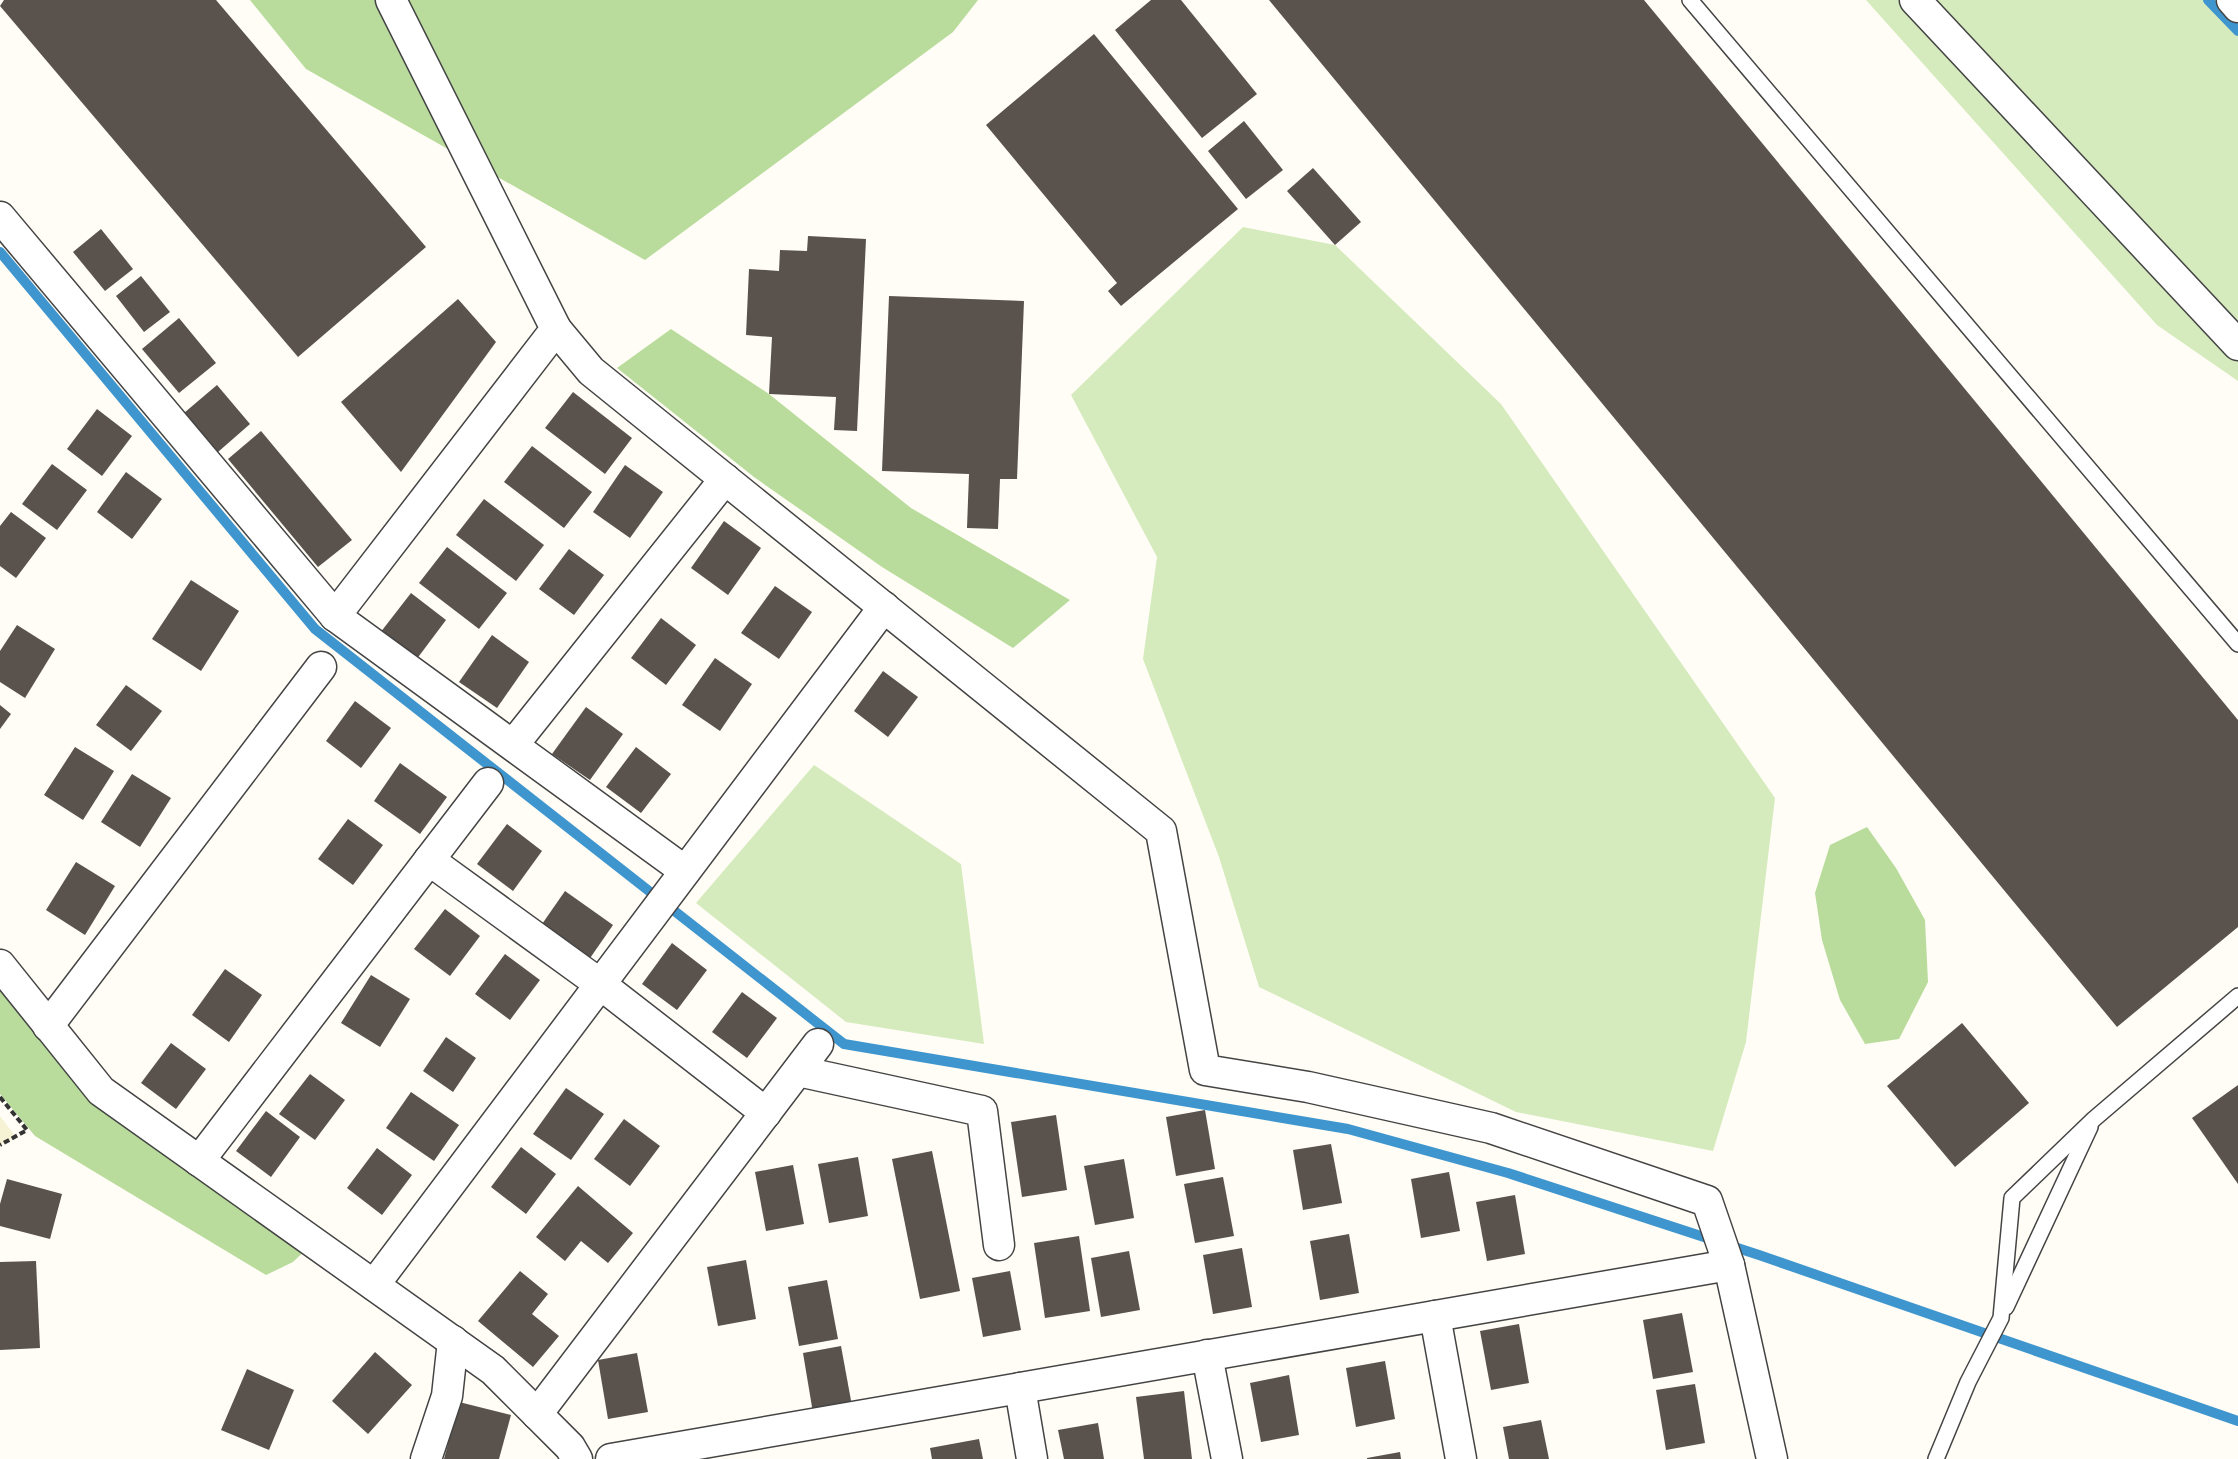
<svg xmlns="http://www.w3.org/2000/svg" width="2238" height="1459" font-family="'Playfair Display',serif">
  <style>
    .farmland { fill: #f6f3d4 }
    .green { fill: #d5ebbd }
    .forest { fill: #b9dc9c }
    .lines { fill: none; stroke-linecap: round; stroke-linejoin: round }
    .stream { stroke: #3f96cf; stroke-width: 10 }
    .building { fill: #5a524d }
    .lane-casing { stroke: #444; stroke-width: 18 }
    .street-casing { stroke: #444; stroke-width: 33 }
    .path { stroke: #333; stroke-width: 4; stroke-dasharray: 6 3; stroke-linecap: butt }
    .lane { stroke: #fff; stroke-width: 15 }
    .street { stroke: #fff; stroke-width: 30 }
  </style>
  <rect width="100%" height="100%" fill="#fffdf5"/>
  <!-- farmland -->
  <polygon class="farmland" points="0,1116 16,1137 0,1145"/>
  <!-- green -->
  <g class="green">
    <polygon points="1866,0 2238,0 2238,381 2157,325"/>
    <polygon points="1243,227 1335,245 1501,404 1775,798 1746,1042 1713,1151 1516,1112 1259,987 1219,857 1143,659 1157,557 1071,395"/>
    <polygon points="814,765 961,864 984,1044 846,1022 696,903"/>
  </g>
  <!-- forest -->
  <g class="forest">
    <polygon points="250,0 978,0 953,32 645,260 306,69"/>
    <polygon points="671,329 769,394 911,508 1070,600 1013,648 882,567 754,477 617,368"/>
    <polygon points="1867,827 1896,868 1925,920 1928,982 1899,1039 1865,1044 1840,1000 1822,940 1815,893 1830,845"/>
    <polygon points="0,970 101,1091 314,1242 293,1262 266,1275 35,1136 0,1094"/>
  </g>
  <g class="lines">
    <!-- stream -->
    <g class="stream">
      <polyline points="2208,0 2238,31"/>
      <polyline points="0,252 315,629 844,1044 1348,1129 1508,1173 1759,1255 2238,1421"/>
    </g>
  </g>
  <!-- building -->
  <g class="building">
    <polygon points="4,0 216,0 426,247 298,357 0,6"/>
    <polygon points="1151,0 1181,0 1257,94 1202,138 1115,30"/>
    <polygon points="1269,0 1644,0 2238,720 2238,927 2117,1027"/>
    <polygon points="1094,34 1238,209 1121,306 1108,291 1117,283 986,125"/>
    <polygon points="1244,121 1283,170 1246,199 1208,151"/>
    <polygon points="1313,168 1361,222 1335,245 1287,191"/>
    <polygon points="101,229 133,269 105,291 73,252"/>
    <polygon points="808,236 866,239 857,431 834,430 836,397 769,394 772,337 746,335 749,269 779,271 780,250 807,251"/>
    <polygon points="141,276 170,312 144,332 116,296"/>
    <polygon points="889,296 1024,301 1017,479 1000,479 998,529 967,528 969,474 882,471"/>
    <polygon points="458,299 496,342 401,472 341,402"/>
    <polygon points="179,318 216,363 179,393 142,349"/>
    <polygon points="217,385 250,424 218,452 184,413"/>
    <polygon points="573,392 632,438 605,474 545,428"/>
    <polygon points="97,409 132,436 102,476 67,449"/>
    <polygon points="261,431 352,540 318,567 228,459"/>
    <polygon points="532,446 592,492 564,528 504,482"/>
    <polygon points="52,464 87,490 57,530 22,504"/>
    <polygon points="625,465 663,492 630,538 593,512"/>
    <polygon points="126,472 162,499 132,539 97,512"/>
    <polygon points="484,499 544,545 516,581 456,535"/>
    <polygon points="11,512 46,538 16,578 0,566 0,526"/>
    <polygon points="724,521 761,548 728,595 691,568"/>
    <polygon points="447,547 507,593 479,629 419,583"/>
    <polygon points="569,549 604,575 574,615 539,589"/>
    <polygon points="191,580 239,611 201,671 152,639"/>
    <polygon points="775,586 812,612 779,659 741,633"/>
    <polygon points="411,593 446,620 416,660 380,633"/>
    <polygon points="661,618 696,645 666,685 631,658"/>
    <polygon points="17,625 55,649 25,698 0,682 0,651"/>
    <polygon points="492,635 529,662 497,708 459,682"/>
    <polygon points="715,658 752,684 720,731 682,705"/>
    <polygon points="883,671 918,697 888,737 854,711"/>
    <polygon points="126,685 162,711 131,751 96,725"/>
    <polygon points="355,701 391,728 361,768 326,741"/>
    <polygon points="0,705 11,714 0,729"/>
    <polygon points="586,707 623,734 590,780 552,754"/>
    <polygon points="75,747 114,771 83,820 44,795"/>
    <polygon points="636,747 671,774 641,813 606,787"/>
    <polygon points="400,763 447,797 420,834 374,801"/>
    <polygon points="132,774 171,798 140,847 101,822"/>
    <polygon points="348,819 383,845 353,885 318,859"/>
    <polygon points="507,824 542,851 513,891 477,864"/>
    <polygon points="76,862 115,886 85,935 46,910"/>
    <polygon points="565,891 613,925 588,961 540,927"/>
    <polygon points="445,909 480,936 450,976 414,949"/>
    <polygon points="672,943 707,970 677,1010 642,984"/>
    <polygon points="505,954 540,980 510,1020 475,994"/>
    <polygon points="225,969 262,995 229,1042 192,1015"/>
    <polygon points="371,975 410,999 380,1047 341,1023"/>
    <polygon points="742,992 777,1018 747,1058 712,1032"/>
    <polygon points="1962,1023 2029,1103 1955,1167 1887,1086"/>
    <polygon points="446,1037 476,1058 453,1092 423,1071"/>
    <polygon points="171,1043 206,1069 176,1109 141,1083"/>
    <polygon points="310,1074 345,1100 315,1140 279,1114"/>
    <polygon points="2238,1085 2238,1184 2192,1118"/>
    <polygon points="566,1088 604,1114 571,1160 533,1134"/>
    <polygon points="411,1092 459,1125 434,1161 386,1128"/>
    <polygon points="1205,1110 1215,1169 1176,1176 1166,1117"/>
    <polygon points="266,1111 300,1137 271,1177 236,1151"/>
    <polygon points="1056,1115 1067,1190 1022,1197 1011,1122"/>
    <polygon points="624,1119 660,1146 630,1186 594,1159"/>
    <polygon points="1331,1144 1342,1203 1303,1210 1293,1150"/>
    <polygon points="521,1147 556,1174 526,1214 491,1187"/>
    <polygon points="377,1148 412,1175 382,1215 347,1188"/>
    <polygon points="932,1151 960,1291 920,1299 892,1159"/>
    <polygon points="858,1157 868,1216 829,1223 818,1164"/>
    <polygon points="1124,1159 1134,1218 1095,1225 1084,1166"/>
    <polygon points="793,1165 804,1224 766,1231 755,1172"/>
    <polygon points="1449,1172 1460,1231 1421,1238 1411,1179"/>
    <polygon points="1223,1177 1234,1236 1195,1243 1184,1184"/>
    <polygon points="7,1179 62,1194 50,1239 0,1226 0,1204"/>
    <polygon points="578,1186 633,1233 608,1263 581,1241 565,1261 536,1237"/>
    <polygon points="1515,1195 1525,1254 1487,1261 1476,1202"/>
    <polygon points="1349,1234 1359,1293 1320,1300 1310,1241"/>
    <polygon points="1079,1236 1090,1311 1045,1318 1034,1243"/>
    <polygon points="1242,1248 1252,1307 1213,1314 1203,1255"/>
    <polygon points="1129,1251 1140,1310 1101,1317 1091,1258"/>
    <polygon points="746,1260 756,1319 718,1326 707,1267"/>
    <polygon points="36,1261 40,1348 0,1350 0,1262"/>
    <polygon points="520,1271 548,1294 532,1314 559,1336 533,1367 478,1321"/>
    <polygon points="1010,1271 1021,1330 983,1337 972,1278"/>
    <polygon points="827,1280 838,1339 799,1346 788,1287"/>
    <polygon points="1682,1313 1693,1372 1653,1379 1643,1320"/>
    <polygon points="1519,1324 1529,1383 1491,1390 1480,1331"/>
    <polygon points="841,1346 852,1406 813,1413 803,1353"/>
    <polygon points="375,1352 412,1385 368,1434 332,1401"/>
    <polygon points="637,1353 648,1412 608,1419 598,1360"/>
    <polygon points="1385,1361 1395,1419 1356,1427 1346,1368"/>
    <polygon points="247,1369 294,1390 269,1450 221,1430"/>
    <polygon points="1289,1375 1299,1435 1261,1442 1250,1383"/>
    <polygon points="1695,1384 1705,1443 1666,1450 1656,1390"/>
    <polygon points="1184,1391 1192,1459 1144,1459 1136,1397"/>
    <polygon points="459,1402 511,1415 499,1459 444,1459"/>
    <polygon points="1541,1420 1549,1459 1509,1459 1503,1427"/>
    <polygon points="1098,1423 1104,1459 1064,1459 1058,1430"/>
    <polygon points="979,1439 983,1459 932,1459 930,1448"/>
    <polygon points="1400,1452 1401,1459 1367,1459 1367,1458"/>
  </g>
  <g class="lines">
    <defs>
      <g id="lane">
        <polyline points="1690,0 2238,644"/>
        <polyline points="2006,1307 2090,1127"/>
        <polyline points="1936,1459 1968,1382 2001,1318 2012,1198 2094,1119 2238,996"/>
      </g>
      <g id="street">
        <polyline points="391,0 556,329 335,616 685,871"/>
        <polyline points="1915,0 2238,345"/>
        <polyline points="2232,0 2238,7"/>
        <polyline points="0,217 335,616"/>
        <polyline points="556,329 591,371 1161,831 1205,1070 1308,1087 1491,1128 1707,1201 1729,1265 1772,1459"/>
        <polyline points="513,745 725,479"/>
        <polyline points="429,860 600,984 766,1113"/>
        <polyline points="0,965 101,1091 493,1370 570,1447 577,1459"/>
        <polyline points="48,1026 321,667"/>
        <polyline points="798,1071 982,1111 999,1245"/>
        <polyline points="199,1161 488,783"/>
        <polyline points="374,1285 884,607"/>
        <polyline points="1435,1316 1461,1459"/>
        <polyline points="1207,1355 1227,1459"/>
        <polyline points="1020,1388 1032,1459"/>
        <polyline points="537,1414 818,1044"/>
        <polyline points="426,1459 447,1396 453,1341"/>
        <polyline points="611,1459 1729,1265"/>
      </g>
    </defs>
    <!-- lane casing -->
    <use href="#lane" class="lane-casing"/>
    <!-- street casing -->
    <use href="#street" class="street-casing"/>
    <!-- path -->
    <polyline class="path" points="0,1097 27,1130 0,1145"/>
    <!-- lane -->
    <use href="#lane" class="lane"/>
    <!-- street -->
    <use href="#street" class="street"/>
  </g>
</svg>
